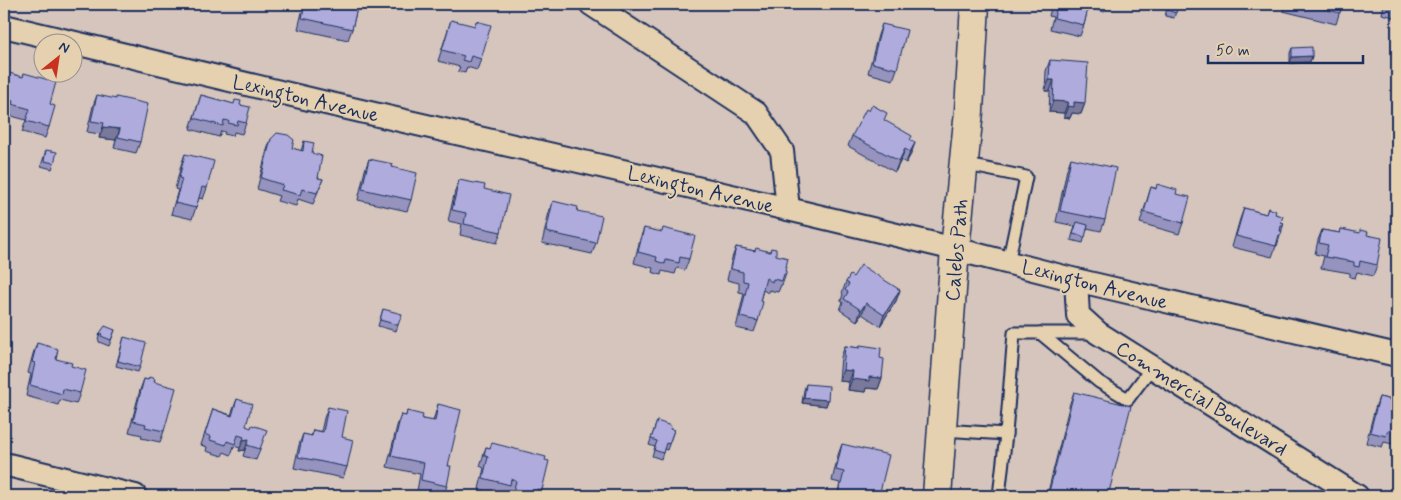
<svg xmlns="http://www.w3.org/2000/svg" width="1401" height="500" font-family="Mynerve,sans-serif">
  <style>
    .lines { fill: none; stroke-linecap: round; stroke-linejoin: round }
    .lane-casing { stroke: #1b2f5e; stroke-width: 15 }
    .street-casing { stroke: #1b2f5e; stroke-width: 26 }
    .secondary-casing { stroke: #1b2f5e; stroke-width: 31 }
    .lane { stroke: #e5d0af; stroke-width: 11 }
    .street { stroke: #e5d0af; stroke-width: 22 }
    .secondary { stroke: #e5d0af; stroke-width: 28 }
    .wall { fill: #9694be; stroke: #1b2f5e }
    .shaded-wall { fill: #7a789b; stroke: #1b2f5e }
    .building { fill: #afacdd; stroke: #1b2f5e }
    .labels { text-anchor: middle; stroke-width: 4; stroke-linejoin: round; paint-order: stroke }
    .street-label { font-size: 20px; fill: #1b2f5e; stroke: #e5d0af }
  </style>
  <rect width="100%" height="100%" fill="#d5c5bd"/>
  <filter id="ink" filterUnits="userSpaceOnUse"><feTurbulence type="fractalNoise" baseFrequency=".02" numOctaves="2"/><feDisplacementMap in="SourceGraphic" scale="10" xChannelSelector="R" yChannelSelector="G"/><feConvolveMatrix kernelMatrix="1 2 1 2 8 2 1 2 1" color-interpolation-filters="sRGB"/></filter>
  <g filter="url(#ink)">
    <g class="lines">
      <defs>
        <g id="lane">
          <polyline points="963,164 1026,177 1008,263"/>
          <polyline points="1040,333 1099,382 1128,399 1152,367"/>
          <polyline points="942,430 1006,434 1014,333 1095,333"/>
          <polyline points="999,496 1006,434"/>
        </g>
        <g id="street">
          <polyline points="591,4 756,113 782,151 788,209"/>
          <polyline points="4,26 326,103 788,209 955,249 1076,280 1397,355"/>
          <polyline points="1076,280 1078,315 1098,333 1357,496"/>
          <polyline points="4,464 135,496"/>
        </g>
        <polyline id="secondary" points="937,496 955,249 969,111 975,4"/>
      </defs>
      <!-- lane casing -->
      <use href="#lane" class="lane-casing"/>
      <!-- street casing -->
      <use href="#street" class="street-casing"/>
      <!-- secondary casing -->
      <use href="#secondary" class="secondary-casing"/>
      <!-- lane -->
      <use href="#lane" class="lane"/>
      <!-- street -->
      <use href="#street" class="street"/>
      <!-- secondary -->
      <use href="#secondary" class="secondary"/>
    </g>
    <!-- wall -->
    <g class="wall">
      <polygon points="268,4 291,4 289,8"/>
      <polygon points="304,4 358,4 352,29 348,40 298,29"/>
      <polygon points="1052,4 1108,4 1105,12 1088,8 1084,25 1080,36 1050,29 1053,17 1049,16"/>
      <polygon points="1168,4 1178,4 1174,18 1165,16"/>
      <polygon points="1285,4 1342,4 1336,24 1283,11"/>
      <polygon points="1384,4 1397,4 1397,18 1382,14"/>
      <polygon points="451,20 481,59 477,70 467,67 465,73 458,71 460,67 438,61"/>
      <polygon points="882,24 897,69 893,80 868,73 878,35"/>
      <polygon points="1292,48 1312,56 1310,62 1290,63 1290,53"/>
      <polygon points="1050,60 1085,103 1081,114 1072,113 1070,118 1064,117 1064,113 1049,112 1050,91 1045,91 1046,71"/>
      <polygon points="24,73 50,104 49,127 45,138 22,132 26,120 8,115 9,112 4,111 4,77 23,77"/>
      <polygon points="97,95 140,142 136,153 114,148 116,140 99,138 100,134 87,132 93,106"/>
      <polygon points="201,95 233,104 240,105 246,123 242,134 234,132 233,136 224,134 225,132 221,131 219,137 190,129"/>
      <polygon points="885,121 910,141 911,154 906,163 901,160 895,172 848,146 852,136"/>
      <polygon points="271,139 292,148 301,151 304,141 312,153 318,178 323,179 313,204 298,199 296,206 277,201 279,196 257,189 267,150"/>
      <polygon points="46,150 54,163 52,169 41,166"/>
      <polygon points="185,154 207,188 203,199 199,198 192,219 171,214 178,190 175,189 181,165"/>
      <polygon points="1071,158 1105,220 1101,231 1087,228 1083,243 1071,240 1075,226 1056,222 1067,169"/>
      <polygon points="369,159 392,167 411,200 407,211 358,200 365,170"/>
      <polygon points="459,180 484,189 501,232 497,243 460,235 462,224 448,221 455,191"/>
      <polygon points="1151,187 1176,194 1183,223 1179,234 1140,223"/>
      <polygon points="553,201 577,211 596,243 592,254 542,243 549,212"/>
      <polygon points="1244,208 1266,214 1268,208 1275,214 1281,222 1284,223 1277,246 1276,246 1272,257 1232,247 1240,219"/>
      <polygon points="644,228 689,259 685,270 677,268 675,274 662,271 661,275 652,272 653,268 634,263 640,239"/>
      <polygon points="1341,229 1367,235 1377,265 1373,276 1357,272 1355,278 1350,277 1350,273 1321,268 1324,256 1315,254 1318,240 1322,230 1340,233"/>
      <polygon points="736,247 755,251 770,251 771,248 776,255 786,274 782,285 781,285 778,292 769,290 768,293 763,290 760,301 758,321 754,332 736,328 744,293 739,292 739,283 727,280 732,258"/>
      <polygon points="853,277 900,290 896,301 880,326 862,314 857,321 840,310 843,302 841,301 843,294 842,293 846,282"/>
      <polygon points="383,309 398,325 396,331 378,326"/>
      <polygon points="115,330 109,346 99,342 99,340 98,339 100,333"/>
      <polygon points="124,337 140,367 138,372 116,366"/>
      <polygon points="37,343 56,359 71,366 80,393 76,404 60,400 58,405 26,396 31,374 28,373 33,354"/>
      <polygon points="860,345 880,358 882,378 878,389 866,388 865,392 848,390 849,382 839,381 841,357 845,346 859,348"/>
      <polygon points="144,379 154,382 164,431 160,442 141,438 142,435 129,432 140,390"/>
      <polygon points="806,384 828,400 826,406 802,403 804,390"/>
      <polygon points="1074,392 1108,496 1047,496 1070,403"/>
      <polygon points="1379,397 1397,401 1397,445 1384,442 1382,447 1366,443 1375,408"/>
      <polygon points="237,399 246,426 260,449 256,460 243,456 245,450 239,451 240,448 234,446 231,455 224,452 222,456 206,451 207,447 201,445 213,409 231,415"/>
      <polygon points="438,404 448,466 447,486 443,496 437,496 417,491 420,474 387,467 397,426 401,415 406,416 407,411 422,419 433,421"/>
      <polygon points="328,407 342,437 347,467 343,478 294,468 299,445 303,434 311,436 313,430 321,432 324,418"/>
      <polygon points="657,421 674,430 667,450 664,449 661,459 652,456 655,447 649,445"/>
      <polygon points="842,444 879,496 837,496 840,483 832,481 838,455"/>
      <polygon points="486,447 545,460 542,490 540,496 511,496 512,492 508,490 506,496 479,489 484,468 480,466"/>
    </g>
    <!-- shaded-wall -->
    <g class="shaded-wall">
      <polygon points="1312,56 1310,62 1290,63 1292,57"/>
      <polygon points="1049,80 1054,80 1050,91 1045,91"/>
      <polygon points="1053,101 1068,102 1064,113 1049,112"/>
      <polygon points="1074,102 1085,103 1081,114 1072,113 1070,118 1064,117 1068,106"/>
      <polygon points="103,127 120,129 116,140 99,138"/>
      <polygon points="915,143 911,154 906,163 910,152"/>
      <polygon points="905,149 901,160 895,172 899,161"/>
      <polygon points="900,290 896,301 880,326 884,315"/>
      <polygon points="866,303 862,314 857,321 861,310"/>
      <polygon points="843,370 853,371 849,382 839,381"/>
      <polygon points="869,377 882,378 878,389 866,388 865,392 848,390 852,379"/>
      <polygon points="804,398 828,400 826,406 802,403"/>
      <polygon points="249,439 245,450 239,451 243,440"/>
    </g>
    <!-- building -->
    <g class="building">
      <polygon points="305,4 358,4 352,29 302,18"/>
      <polygon points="1053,4 1089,4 1084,25 1054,18 1057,6 1053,5"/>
      <polygon points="1169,4 1178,4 1176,13 1167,10"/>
      <polygon points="1304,4 1342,4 1340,13"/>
      <polygon points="1388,4 1397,4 1397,6"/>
      <polygon points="451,20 475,26 476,21 491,25 481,59 471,56 469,62 462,60 464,56 442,50"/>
      <polygon points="882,24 907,30 897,69 872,63"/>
      <polygon points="1312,47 1312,56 1292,57 1292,48"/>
      <polygon points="1050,60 1088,63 1085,103 1074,102 1074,107 1068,106 1068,102 1053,101 1054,80 1049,80"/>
      <polygon points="6,72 23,77 24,73 56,82 50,104 55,106 49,127 26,121 30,109 12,104 13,101 4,99 4,78"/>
      <polygon points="97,95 116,99 116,97 148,104 140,142 118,137 120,129 103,127 104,123 91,121"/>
      <polygon points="201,95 234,104 235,100 241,101 240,105 250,107 246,123 238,121 237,125 228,123 229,121 224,120 223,126 194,118"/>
      <polygon points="872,105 887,113 884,120 912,136 910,140 915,143 910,152 905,149 899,161 852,136 866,109 869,111"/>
      <polygon points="277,133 288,135 294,140 292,148 303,151 304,141 314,143 312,153 322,156 318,178 323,179 317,193 302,189 300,195 281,190 283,185 261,178 271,139"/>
      <polygon points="46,150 57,152 54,163 44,161"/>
      <polygon points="185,154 214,161 207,188 202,187 196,208 175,203 182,179 179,178"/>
      <polygon points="1071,158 1116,168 1105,220 1060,211"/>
      <polygon points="369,159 393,164 392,167 417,173 411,200 362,189"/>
      <polygon points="459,180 485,185 484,189 509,195 501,232 464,224 466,213 452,210"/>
      <polygon points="1157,184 1177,190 1176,194 1190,197 1183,223 1144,212 1151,187 1156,189"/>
      <polygon points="553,201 578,207 577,211 602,216 596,243 546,232"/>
      <polygon points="1244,208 1266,214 1268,208 1276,211 1275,214 1283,216 1281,222 1284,223 1283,226 1281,226 1280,231 1282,231 1281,235 1279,235 1276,246 1236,236"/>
      <polygon points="1077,222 1088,225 1085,237 1073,234"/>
      <polygon points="644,228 662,232 663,228 695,236 689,259 680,257 679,263 666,260 665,264 656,261 657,257 638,252"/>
      <polygon points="1341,229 1360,233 1360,230 1368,232 1367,235 1382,238 1377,265 1360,261 1359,267 1354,266 1354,262 1325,257 1328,245 1319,243 1322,230 1340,233"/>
      <polygon points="736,247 755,251 756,248 770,252 771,248 776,249 776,255 788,258 785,271 786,271 786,274 784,274 782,281 773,279 772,282 766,278 760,301 763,302 758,321 740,317 748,282 743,281 743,272 731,269"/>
      <polygon points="861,265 900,290 884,315 866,303 861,310 844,299 848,292 845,290 849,284 846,282 850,275 853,277"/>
      <polygon points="383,309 402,314 398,325 380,320"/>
      <polygon points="105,326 115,330 111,340 101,336 102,334 100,333"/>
      <polygon points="124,337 146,343 140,367 118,361"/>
      <polygon points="37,343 58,349 56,359 72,363 71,366 86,370 80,393 63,389 62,394 30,385 35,363 32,362"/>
      <polygon points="860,345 881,348 880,358 884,359 882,378 869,377 869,381 852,379 853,371 843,370 845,346 860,348"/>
      <polygon points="149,377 155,379 154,382 176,388 164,431 145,427 146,424 133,421 144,379 148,380"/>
      <polygon points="806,384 829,386 828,400 804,398"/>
      <polygon points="1074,392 1131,406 1108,496 1048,496"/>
      <polygon points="1379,397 1397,401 1397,433 1388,430 1386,436 1370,432"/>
      <polygon points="237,399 252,404 246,426 251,428 252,425 267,430 260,449 247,445 249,439 243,440 244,437 238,435 235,444 227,441 226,445 210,440 211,437 205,434 213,409 232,416"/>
      <polygon points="438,404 461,410 448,466 451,466 447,486 421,480 424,463 391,456 401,415 406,416 407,411 423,415 422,419 435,421"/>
      <polygon points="328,407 347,411 342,437 353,440 347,467 298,457 303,434 312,436 313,430 323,432"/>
      <polygon points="657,421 671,426 670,429 674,430 669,444 666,443 663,453 654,450 657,441 651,439"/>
      <polygon points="492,443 546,457 545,460 549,461 542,490 537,489 535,496 512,496 516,481 511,479 510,485 483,478 488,457 484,455 486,447 490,448"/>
      <polygon points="842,444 889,455 879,496 838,496 844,472 836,470"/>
      <polygon points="584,494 595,496 583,496"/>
    </g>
  </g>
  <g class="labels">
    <!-- street labels -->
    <g class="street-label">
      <text transform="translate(306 98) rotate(13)" y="7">Lexington Avenue</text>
      <text transform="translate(701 189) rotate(13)" y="7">Lexington Avenue</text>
      <text transform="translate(956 250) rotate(-85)" y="7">Calebs Path</text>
      <text transform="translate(1095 284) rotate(14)" y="7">Lexington Avenue</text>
      <text transform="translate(1202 398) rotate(32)" y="7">Commercial Boulevard</text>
    </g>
  </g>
  <!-- margin -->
  <rect width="1401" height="500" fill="none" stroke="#e5d0af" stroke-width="20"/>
  <rect x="10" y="10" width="1381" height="480" fill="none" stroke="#1b2f5e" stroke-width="2" filter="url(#ink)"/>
  <!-- north arrow -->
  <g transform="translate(58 58) rotate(30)"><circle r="24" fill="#e5d0af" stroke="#94908f"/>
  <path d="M0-4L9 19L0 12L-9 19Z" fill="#c8321e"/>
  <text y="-8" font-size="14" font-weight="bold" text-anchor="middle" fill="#1b2f5e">N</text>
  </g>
  <!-- scale -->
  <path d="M1208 55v8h155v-8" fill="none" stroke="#1b2f5e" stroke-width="2.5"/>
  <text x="1216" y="55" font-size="15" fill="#1b2f5e" stroke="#e5d0af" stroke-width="4" paint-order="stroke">50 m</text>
</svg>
